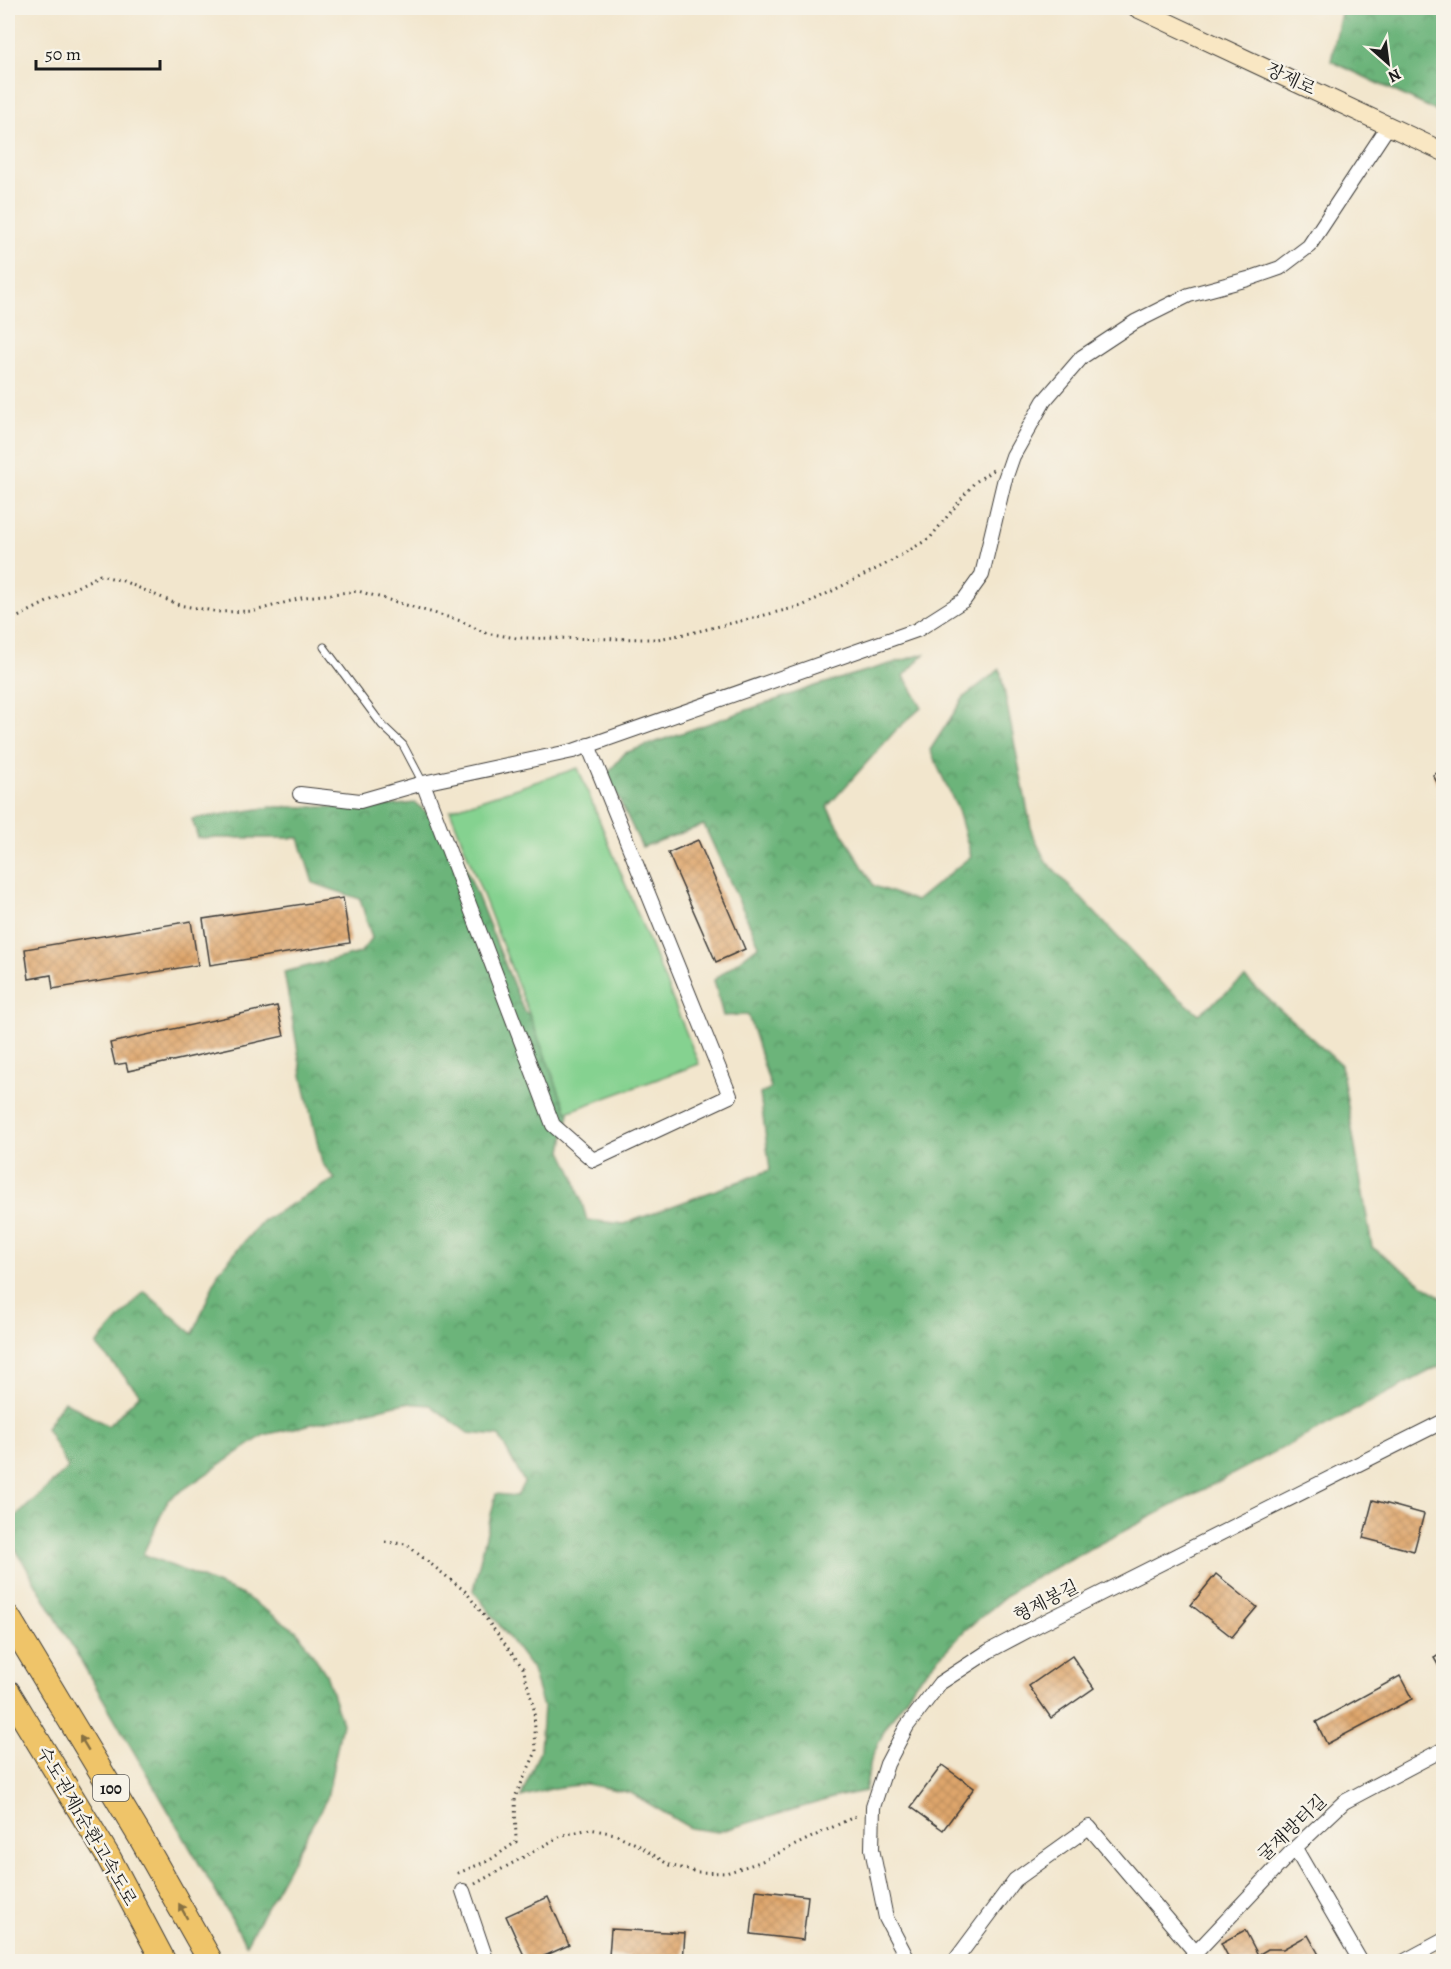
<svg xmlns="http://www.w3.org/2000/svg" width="1451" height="1969" font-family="Alegreya,'Noto Serif KR',serif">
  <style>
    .forest { fill: url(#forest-crowns); stroke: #44684b; stroke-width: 1.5 }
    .pitch { fill: #85d290; stroke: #507756; stroke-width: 1.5 }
    .building { fill: url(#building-cross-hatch) }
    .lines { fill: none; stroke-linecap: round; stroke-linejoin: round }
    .lane-casing { stroke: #3c3a37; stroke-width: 9 }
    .street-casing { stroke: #3c3a37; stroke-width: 16 }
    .secondary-casing { stroke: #3c3a37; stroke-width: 20 }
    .highway-casing { stroke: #3c3a37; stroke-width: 26 }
    .path { stroke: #3c3a37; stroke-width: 3; stroke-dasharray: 1.5 4.5; stroke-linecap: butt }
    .lane { stroke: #fff; stroke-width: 7 }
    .street { stroke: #fff; stroke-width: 14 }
    .secondary { stroke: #f9e7c3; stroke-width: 18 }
    .highway { stroke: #efc469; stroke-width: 24 }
    .oneway { fill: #867042 }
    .labels { text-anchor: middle; stroke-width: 5; stroke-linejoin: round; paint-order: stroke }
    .shield { fill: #f7f3e8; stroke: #5e5c59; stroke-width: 1.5 }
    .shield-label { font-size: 16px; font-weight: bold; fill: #1c1c1c }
    .street-label { font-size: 18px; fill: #1c1c1c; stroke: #f7f3e8 }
  </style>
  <defs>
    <pattern id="forest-crowns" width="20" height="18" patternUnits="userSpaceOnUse" patternTransform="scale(1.5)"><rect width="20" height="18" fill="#6cb47a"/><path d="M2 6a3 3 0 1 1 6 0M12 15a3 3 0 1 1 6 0" fill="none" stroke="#589263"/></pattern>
    <pattern id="building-cross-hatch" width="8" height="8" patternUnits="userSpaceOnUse" patternTransform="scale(1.5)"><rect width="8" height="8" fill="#dea66c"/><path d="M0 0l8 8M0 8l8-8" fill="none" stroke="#be8e5d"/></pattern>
  </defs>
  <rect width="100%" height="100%" fill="#f7f3e8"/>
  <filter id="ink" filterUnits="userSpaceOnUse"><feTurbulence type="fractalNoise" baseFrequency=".0167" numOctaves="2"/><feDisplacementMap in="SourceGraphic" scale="12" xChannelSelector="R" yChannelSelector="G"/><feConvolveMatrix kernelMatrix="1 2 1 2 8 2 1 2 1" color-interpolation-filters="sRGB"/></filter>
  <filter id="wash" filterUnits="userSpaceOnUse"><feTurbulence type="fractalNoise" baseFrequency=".008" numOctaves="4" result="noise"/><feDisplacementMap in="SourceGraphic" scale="24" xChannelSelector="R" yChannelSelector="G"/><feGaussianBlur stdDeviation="1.35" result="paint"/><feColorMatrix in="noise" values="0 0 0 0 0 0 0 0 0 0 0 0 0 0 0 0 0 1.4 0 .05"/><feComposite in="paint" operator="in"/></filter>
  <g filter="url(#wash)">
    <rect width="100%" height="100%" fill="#f2e6cd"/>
    <!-- forest -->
    <g class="forest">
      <polygon points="1342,8 1443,8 1443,114 1331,61"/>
      <polygon points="924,654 904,676 922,707 896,730 827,807 874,886 916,901 971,856 958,810 930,750 964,697 1000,669 1032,833 1045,860 1162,984 1199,1014 1245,978 1341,1065 1372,1247 1443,1299 1443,1364 1019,1586 964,1631 917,1681 885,1729 871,1760 865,1791 836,1797 718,1832 690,1828 631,1793 587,1784 555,1788 521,1797 540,1750 543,1707 531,1667 473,1590 496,1494 517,1496 524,1482 499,1436 468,1433 430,1405 405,1403 264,1435 168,1500 143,1554 243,1595 298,1632 326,1674 342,1723 327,1798 246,1944 8,1536 8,1524 68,1468 46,1428 64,1401 108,1426 140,1394 96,1345 144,1291 193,1334 219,1271 262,1221 335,1179 322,1163 303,1080 284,972 360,953 372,938 360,899 313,883 299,838 198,838 192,819 272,807 378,807 415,803 452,833 524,1011 551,1032 574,1086 562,1151 574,1176 587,1220 624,1224 770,1170 760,1094 771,1088 748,1015 723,1016 714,980 759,945 704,825 642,847 607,774 625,753 815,686"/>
    </g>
    <!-- pitch -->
    <polygon class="pitch" points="578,768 699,1064 567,1112 450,810"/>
    <g id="blocks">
      <!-- building -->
      <g class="building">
        <polygon points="1444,769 1444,795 1433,775"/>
        <polygon points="698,840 745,949 716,962 668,853"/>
        <polygon points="343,898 350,943 210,965 203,919"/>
        <polygon points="191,921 198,965 53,989 51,975 29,979 25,949"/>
        <polygon points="277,1006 284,1036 128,1071 126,1063 115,1065 110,1043"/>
        <polygon points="1373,1500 1424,1514 1414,1551 1363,1538"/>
        <polygon points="1216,1574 1257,1607 1232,1637 1191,1605"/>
        <polygon points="1444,1652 1444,1675 1434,1658"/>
        <polygon points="1072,1656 1094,1688 1051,1718 1029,1686"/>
        <polygon points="1400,1676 1412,1699 1327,1744 1316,1722"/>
        <polygon points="942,1765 974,1788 943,1830 911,1807"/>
        <polygon points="756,1890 808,1896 803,1940 751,1934"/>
        <polygon points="548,1897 569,1945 531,1962 527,1962 506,1916"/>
        <polygon points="611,1929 685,1933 683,1961 609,1956"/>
        <polygon points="1245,1930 1258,1955 1268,1949 1283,1949 1308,1935 1323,1962 1231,1962 1221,1943"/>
      </g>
    </g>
  </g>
  <g filter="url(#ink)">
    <use href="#blocks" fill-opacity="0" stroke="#3c3a37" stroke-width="1.5"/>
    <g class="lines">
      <defs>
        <polyline id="lane" points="324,647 382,725 403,745 423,783"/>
        <g id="street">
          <polyline points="423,783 553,1125 593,1160 730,1096 588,745"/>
          <polyline points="300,794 360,801 423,783 573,751 917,630 964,600 982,575 1004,482 1013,456 1044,401 1082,357 1135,322 1189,295 1248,279 1280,268 1309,246 1389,125"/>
          <polyline points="1295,1848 1361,1962"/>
          <polyline points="463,1891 487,1962"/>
          <polyline points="909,1962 886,1918 872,1849 873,1807 887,1764 907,1726 940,1683 989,1651 1040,1624 1444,1421"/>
          <polyline points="954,1962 1015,1880 1089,1827 1196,1953"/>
          <polyline points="1187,1962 1295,1848 1344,1802 1444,1749"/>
          <polyline points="1403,1962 1444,1940"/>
        </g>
        <polyline id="secondary" points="1137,8 1444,152"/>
        <g id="highway">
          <polyline points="8,1617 141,1838 211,1962"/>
          <polyline points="8,1692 109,1858 164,1962"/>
        </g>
      </defs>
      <!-- lane casing -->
      <use href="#lane" class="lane-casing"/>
      <!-- street casing -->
      <use href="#street" class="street-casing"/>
      <!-- secondary casing -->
      <use href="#secondary" class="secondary-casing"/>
      <!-- highway casing -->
      <use href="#highway" class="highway-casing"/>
      <!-- path -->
      <g class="path">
        <polyline points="8,622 100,575 123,581 179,605 220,612 255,611 305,597 358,591 461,621 485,633 517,638 657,639 691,633 802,606 886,564 930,538 974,483 993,470"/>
        <polyline points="385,1542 406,1544 466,1592 523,1668 534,1709 536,1752 515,1797 516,1842 490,1860 458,1873 459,1877"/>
        <polyline points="475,1884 563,1835 590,1829 615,1834 638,1845 669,1865 697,1872 726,1873 760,1862 858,1815"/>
      </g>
      <!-- lane -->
      <use href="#lane" class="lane"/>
      <!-- street -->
      <use href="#street" class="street"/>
      <!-- secondary -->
      <use href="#secondary" class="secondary"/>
      <!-- highway -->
      <use href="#highway" class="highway"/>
    </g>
    <!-- one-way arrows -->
    <defs><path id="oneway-solid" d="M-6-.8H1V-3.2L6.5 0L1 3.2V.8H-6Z" transform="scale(1.5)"/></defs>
    <g class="oneway">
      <use href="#oneway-solid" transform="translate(84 1743) rotate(-121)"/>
      <use href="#oneway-solid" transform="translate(183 1911) rotate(-119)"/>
    </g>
  </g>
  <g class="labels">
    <!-- shield labels -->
    <rect class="shield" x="93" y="1775" width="36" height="26" rx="4.5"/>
    <g class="shield-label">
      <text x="111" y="1794">100</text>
    </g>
    <!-- street labels -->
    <g class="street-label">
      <text transform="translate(1291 79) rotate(25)" y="6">장제로</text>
      <text transform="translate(1046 1601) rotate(-27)" y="6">형제봉길</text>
      <text transform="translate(87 1826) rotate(60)" y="6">수도권제1순환고속도로</text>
      <text transform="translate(1292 1828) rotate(-44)" y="6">굴재방터길</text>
    </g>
  </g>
  <!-- margin -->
  <rect width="1451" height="1969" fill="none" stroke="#f7f3e8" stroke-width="30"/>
  <!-- north arrow -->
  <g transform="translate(1388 63) rotate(152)" stroke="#f7f3e8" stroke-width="4.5" paint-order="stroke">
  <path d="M0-4.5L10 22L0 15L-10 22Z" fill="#1c1c1c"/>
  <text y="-9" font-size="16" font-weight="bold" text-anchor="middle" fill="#1c1c1c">N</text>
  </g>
  <!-- scale -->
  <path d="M36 60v9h124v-9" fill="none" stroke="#1c1c1c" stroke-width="3"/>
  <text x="45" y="60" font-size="18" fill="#1c1c1c" stroke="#f7f3e8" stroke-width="4.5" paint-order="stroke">50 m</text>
</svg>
